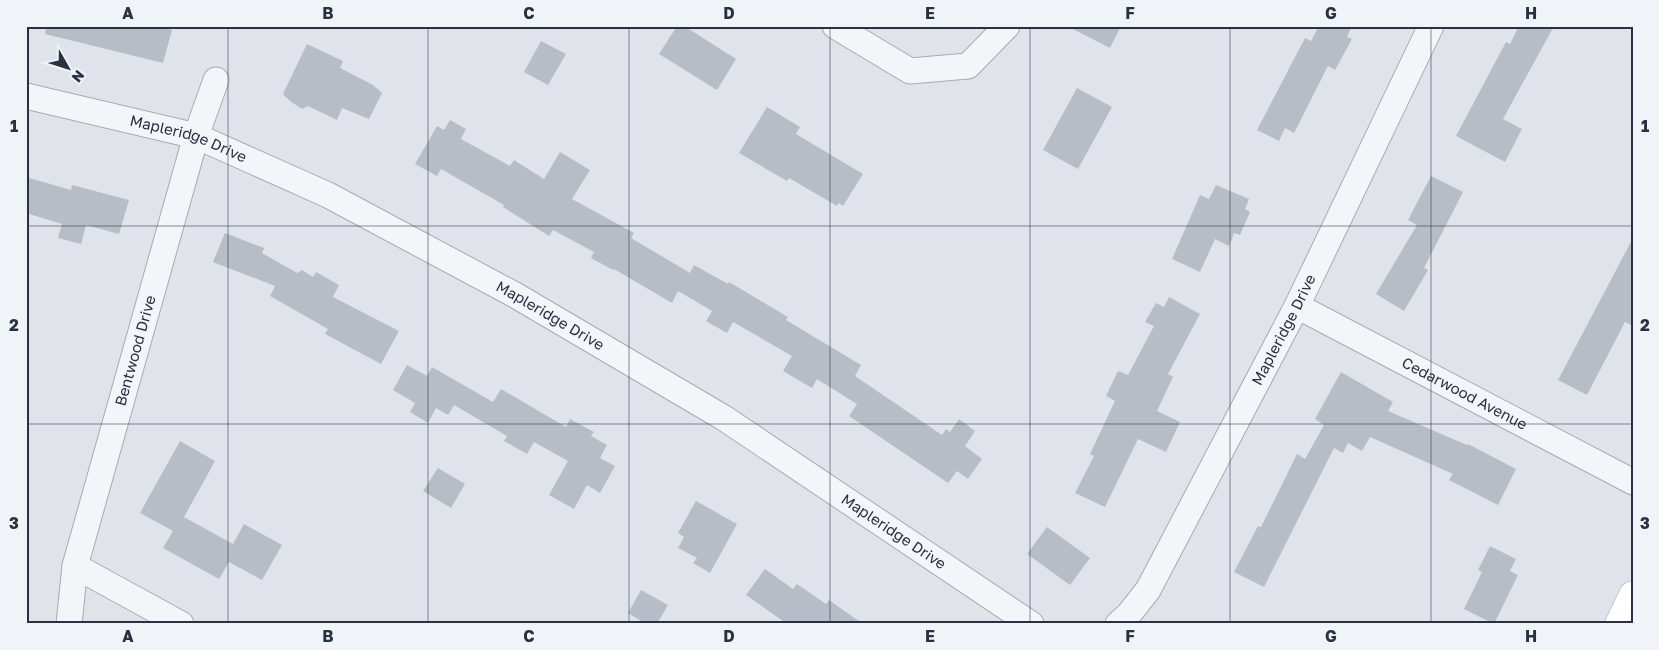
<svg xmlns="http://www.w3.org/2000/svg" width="1659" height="650" font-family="'Golos Text',sans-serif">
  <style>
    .building { fill: #b7bdc7 }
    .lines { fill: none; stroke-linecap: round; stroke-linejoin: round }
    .minor-casing { stroke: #a5abb4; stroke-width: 27 }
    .major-casing { stroke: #9fa8b6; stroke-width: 29 }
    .minor { stroke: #f3f5f8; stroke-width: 25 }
    .major { stroke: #fff; stroke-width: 28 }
    .grid { fill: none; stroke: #283142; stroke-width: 1; stroke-opacity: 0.55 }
    .labels { text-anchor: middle; stroke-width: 4; stroke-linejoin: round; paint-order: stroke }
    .street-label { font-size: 15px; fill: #283142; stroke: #f0f3f7 }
    .neatline { fill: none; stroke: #283142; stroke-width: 2 }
    .grid-label { font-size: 16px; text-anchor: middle; font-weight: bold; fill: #283142 }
  </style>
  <rect width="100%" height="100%" fill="#e0e4ea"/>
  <!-- building -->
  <g class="building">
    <polygon points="46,26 157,26 172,30 163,63 45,34"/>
    <polygon points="677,26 684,26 736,59 717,90 659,54"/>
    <polygon points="1067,26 1121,26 1110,48"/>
    <polygon points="1319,26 1352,26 1347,37 1352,39 1335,70 1328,66 1294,133 1285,128 1279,141 1257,130 1305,38 1311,41"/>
    <polygon points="1519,26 1554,26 1503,119 1522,129 1505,162 1456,136 1506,42 1510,44"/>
    <polygon points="541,41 566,54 548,85 524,72"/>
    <polygon points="307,44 343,61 340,68 373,85 382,93 369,119 342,108 337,120 308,106 302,109 290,101 283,94"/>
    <polygon points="1077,88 1112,107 1078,169 1043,150"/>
    <polygon points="767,107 800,127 796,134 863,174 843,206 839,203 837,206 789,178 787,181 739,153"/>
    <polygon points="450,120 466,129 461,139 510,166 514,160 544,179 560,152 590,170 572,199 634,233 631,238 690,273 694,265 728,284 729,282 788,317 786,320 861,365 855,376 942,435 946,429 950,432 959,419 975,431 965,446 982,459 968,479 957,471 948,483 849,416 857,404 817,379 812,388 783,371 792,356 733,322 727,333 706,321 712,311 678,291 672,303 614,269 613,270 591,258 594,252 553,230 549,236 503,207 504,205 441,169 437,176 415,164 437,126 444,130"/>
    <polygon points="1431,176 1463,192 1424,268 1428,270 1404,311 1376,294 1417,225 1408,220"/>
    <polygon points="26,177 71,190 72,185 129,200 119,234 86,225 81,244 58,238 62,224 26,213"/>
    <polygon points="1216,185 1249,199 1245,209 1250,212 1240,235 1234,233 1229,246 1215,239 1200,272 1172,259 1200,195 1209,199"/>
    <polygon points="225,233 264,248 262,253 297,273 302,270 313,277 316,272 339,285 333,297 399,331 381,364 325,334 328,329 270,296 275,286 213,262"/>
    <polygon points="1633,238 1633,326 1625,322 1587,395 1558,380"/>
    <polygon points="1169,297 1200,314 1168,374 1173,377 1157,411 1180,422 1166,452 1138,439 1105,507 1075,493 1094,456 1090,454 1115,401 1106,396 1118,371 1128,375 1154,326 1145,322 1156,303 1164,307"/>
    <polygon points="407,365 427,376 432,367 493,402 501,389 566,427 570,419 594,432 591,436 607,445 600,458 615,466 600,493 587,485 574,509 549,495 568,461 534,442 527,454 504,441 507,436 454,405 448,415 436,408 428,423 410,412 415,403 393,390"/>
    <polygon points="1341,372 1393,402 1388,411 1467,445 1468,444 1516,469 1498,505 1449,480 1453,474 1370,437 1362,451 1348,443 1343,453 1334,448 1264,587 1234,572 1258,526 1261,527 1297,454 1305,459 1324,425 1315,419"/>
    <polygon points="180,441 215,461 184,517 233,544 244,524 282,545 262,580 229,562 219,579 163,548 173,531 140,513"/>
    <polygon points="438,468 465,484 451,508 423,491"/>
    <polygon points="696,501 737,524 710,573 693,563 697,558 678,548 684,537 678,533"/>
    <polygon points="1047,527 1090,558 1070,585 1027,554"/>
    <polygon points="1490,546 1516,559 1510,571 1518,575 1494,624 1464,609 1482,572 1478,570"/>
    <polygon points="765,569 793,589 797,584 826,604 829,600 863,624 787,624 746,595"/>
    <polygon points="641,590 668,605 657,624 646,624 628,613"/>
  </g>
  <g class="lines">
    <defs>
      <g id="minor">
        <polyline points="835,26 910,71 968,66 1007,26"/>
        <path id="s1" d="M26 96 196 136 328 195 515 295 724 418 1031 624"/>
        <path id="s2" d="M1297 306 1633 482"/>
        <polyline points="75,566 181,624"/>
        <path id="s3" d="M69 624 75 566 196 136 216 80"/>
        <path id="s4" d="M1118 624 1129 614 1148 590 1297 306 1431 26"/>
      </g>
      <polyline id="major" points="1619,624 1633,595"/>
    </defs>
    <!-- minor casing -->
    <use href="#minor" class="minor-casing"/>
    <!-- major casing -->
    <use href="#major" class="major-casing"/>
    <!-- minor -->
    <use href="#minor" class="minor"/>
    <!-- major -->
    <use href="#major" class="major"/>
  </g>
  <!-- grid -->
  <path class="grid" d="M228 26V624M428 26V624M629 26V624M830 26V624M1030 26V624M1230 26V624M1431 26V624M26 226H1633M26 424H1633"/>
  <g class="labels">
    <!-- street labels -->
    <g class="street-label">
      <text dy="5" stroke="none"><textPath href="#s1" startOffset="168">Mapleridge Drive</textPath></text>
      <text dy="5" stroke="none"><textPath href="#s1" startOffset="572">Mapleridge Drive</textPath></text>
      <text dy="5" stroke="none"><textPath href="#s4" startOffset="339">Mapleridge Drive</textPath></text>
      <text dy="5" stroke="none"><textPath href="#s3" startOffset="282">Bentwood Drive</textPath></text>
      <text dy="5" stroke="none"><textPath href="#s2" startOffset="189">Cedarwood Avenue</textPath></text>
      <text dy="5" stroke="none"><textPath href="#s1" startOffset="978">Mapleridge Drive</textPath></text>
    </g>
  </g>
  <!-- border -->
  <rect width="1659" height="650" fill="none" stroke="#f0f3f7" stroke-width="55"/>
  <!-- north arrow -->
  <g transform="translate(68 68) rotate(129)" stroke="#f0f3f7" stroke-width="4" paint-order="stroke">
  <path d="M0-4L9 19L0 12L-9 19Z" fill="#283142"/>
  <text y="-8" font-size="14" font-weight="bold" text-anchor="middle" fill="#283142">N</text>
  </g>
  <rect x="28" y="28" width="1604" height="594" class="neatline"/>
  <g class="grid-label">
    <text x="128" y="19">A</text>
    <text x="328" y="19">B</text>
    <text x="529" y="19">C</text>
    <text x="729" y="19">D</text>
    <text x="930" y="19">E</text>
    <text x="1130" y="19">F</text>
    <text x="1331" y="19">G</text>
    <text x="1531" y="19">H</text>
    <text x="14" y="132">1</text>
    <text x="1645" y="132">1</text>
    <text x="14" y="331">2</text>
    <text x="1645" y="331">2</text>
    <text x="14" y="529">3</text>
    <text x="1645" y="529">3</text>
    <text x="128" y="642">A</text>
    <text x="328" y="642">B</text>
    <text x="529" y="642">C</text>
    <text x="729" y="642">D</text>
    <text x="930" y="642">E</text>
    <text x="1130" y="642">F</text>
    <text x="1331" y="642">G</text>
    <text x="1531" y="642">H</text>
  </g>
</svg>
